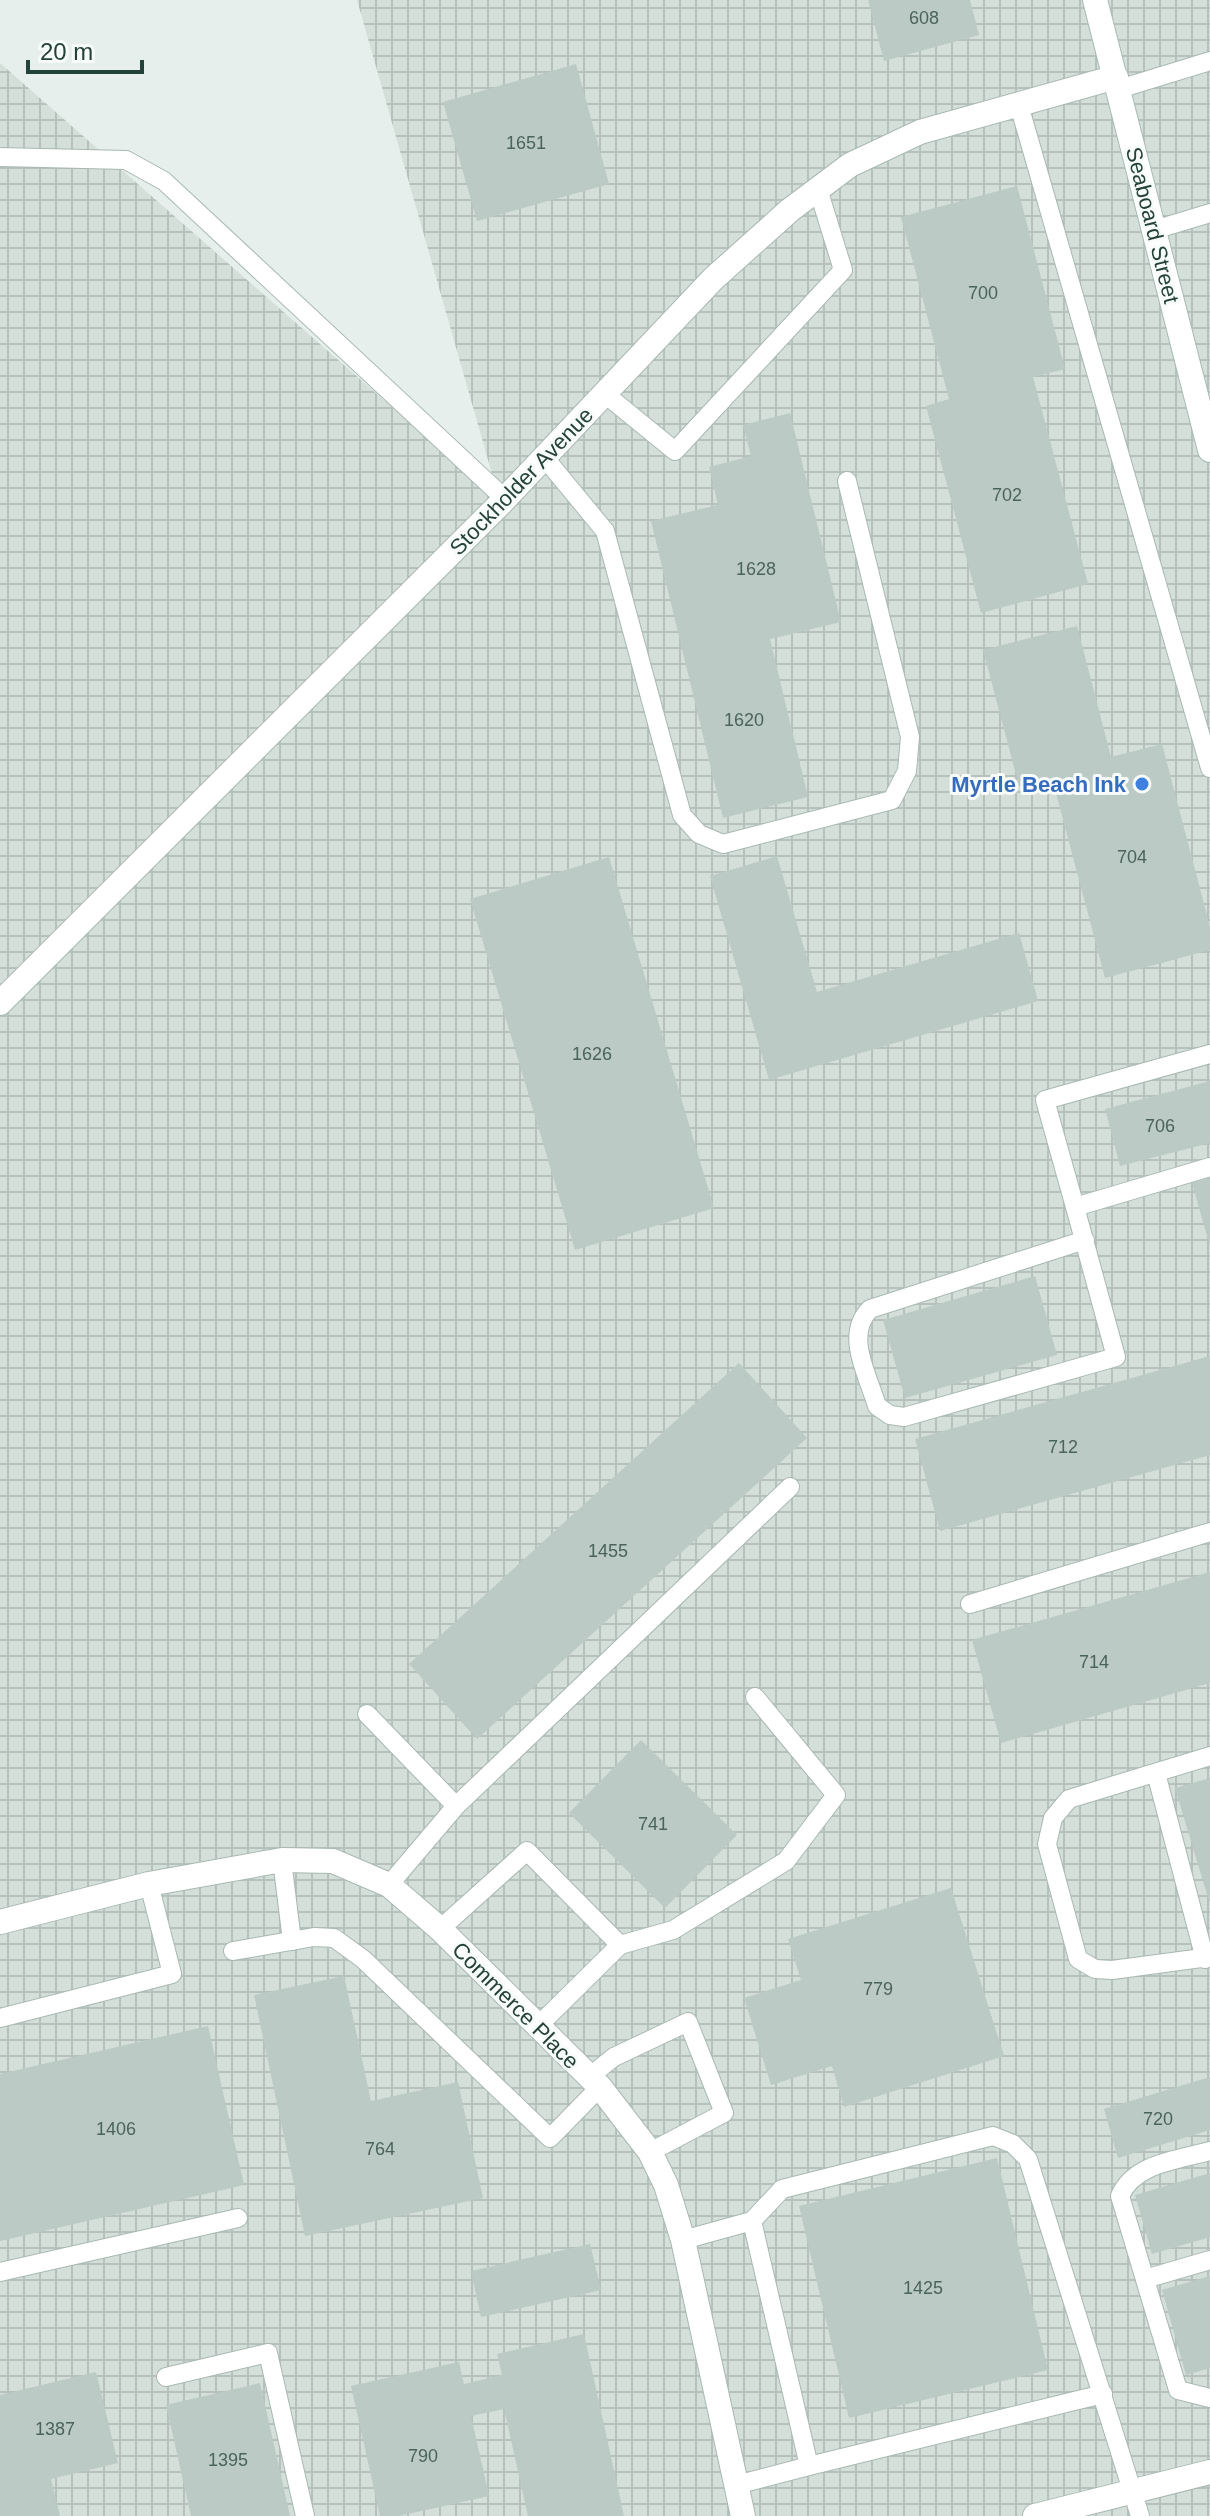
<svg xmlns="http://www.w3.org/2000/svg" width="1210" height="2516" font-family="Helvetica,sans-serif">
  <style>
    .industrial { fill: url(#industrial-grid) }
    .building { fill: #bbcac4 }
    .lines { fill: none; stroke-linecap: round; stroke-linejoin: round }
    .lane-casing { stroke: #a8b8b2; stroke-width: 20 }
    .street-casing { stroke: #a8b8b2; stroke-width: 26 }
    .secondary-casing { stroke: #a4bbb3; stroke-width: 26 }
    .lane { stroke: #fff; stroke-width: 18 }
    .street { stroke: #fff; stroke-width: 24 }
    .secondary { stroke: #fff; stroke-width: 24 }
    .shop-dot { fill: #3f7fe0; stroke: #f7fbf9; stroke-width: 3 }
    .labels { text-anchor: middle; stroke-width: 6; stroke-linejoin: round; paint-order: stroke }
    .number-label { font-size: 18px; fill: #4a645c }
    .street-label { font-size: 22px; fill: #24423a; stroke: #f7fbf9 }
    .shop-label { font-size: 22px; font-weight: bold; fill: #366cbe; stroke: #f7fbf9; text-anchor: end }
  </style>
  <defs>
    <pattern id="industrial-grid" width="8" height="8" patternUnits="userSpaceOnUse" patternTransform="scale(2)"><rect width="8" height="8" fill="#d4dfda"/><path d="M0 4h8M4 0v8" fill="none" stroke="#b6c1bc"/></pattern>
  </defs>
  <rect width="100%" height="100%" fill="#e6efeb"/>
  <!-- industrial -->
  <polygon class="industrial" points="357,0 1210,0 1210,2516 0,2516 0,63 500,502"/>
  <!-- building -->
  <g class="building">
    <polygon points="868,0 970,0 979,35 884,61"/>
    <polygon points="576,64 609,184 477,221 443,102"/>
    <polygon points="1017,186 1065,369 1033,377 1088,584 981,613 926,406 949,399 901,217"/>
    <polygon points="790,413 841,622 770,639 808,797 723,818 651,521 718,505 709,467 751,456 743,425"/>
    <polygon points="1077,626 1111,757 1162,744 1210,927 1210,950 1105,978 1052,778 1019,786 983,650"/>
    <polygon points="777,856 817,992 1019,933 1038,1001 769,1080 710,876"/>
    <polygon points="609,857 714,1208 575,1250 470,899"/>
    <polygon points="1210,1081 1210,1143 1120,1166 1105,1109"/>
    <polygon points="1210,1178 1210,1242 1209,1243 1192,1183"/>
    <polygon points="1035,1276 1057,1355 905,1398 883,1320"/>
    <polygon points="1210,1356 1210,1455 940,1531 915,1439"/>
    <polygon points="739,1363 807,1438 477,1739 409,1664"/>
    <polygon points="1210,1572 1210,1683 1001,1743 972,1640"/>
    <polygon points="641,1740 737,1835 665,1908 569,1813"/>
    <polygon points="1210,1778 1210,1901 1209,1901 1175,1788"/>
    <polygon points="951,1888 1004,2056 844,2107 832,2066 771,2085 744,1998 801,1980 788,1939"/>
    <polygon points="344,1976 371,2101 458,2082 483,2198 305,2236 254,1995"/>
    <polygon points="208,2026 244,2185 0,2241 0,2074"/>
    <polygon points="1210,2077 1210,2130 1118,2158 1104,2109"/>
    <polygon points="997,2158 1048,2370 849,2418 799,2206"/>
    <polygon points="1210,2173 1210,2237 1152,2254 1135,2195"/>
    <polygon points="590,2244 601,2290 481,2317 471,2271"/>
    <polygon points="1210,2276 1210,2368 1186,2375 1162,2290"/>
    <polygon points="584,2334 624,2516 528,2516 504,2409 471,2416 489,2496 399,2516 380,2516 351,2386 459,2362 464,2384 502,2375 497,2354"/>
    <polygon points="96,2372 118,2463 51,2479 60,2516 0,2516 0,2395"/>
    <polygon points="260,2383 290,2516 191,2516 166,2405"/>
  </g>
  <g class="lines">
    <defs>
      <g id="lane">
        <polyline points="1119,89 1210,61"/>
        <polyline points="1019,105 1210,768"/>
        <polyline points="0,157 126,160 164,181 505,499"/>
        <polyline points="1154,230 1210,213"/>
        <polyline points="605,394 675,451 843,270 818,189"/>
        <polyline points="544,457 605,531 682,815 699,834 723,844 892,800 907,771 910,737 847,481"/>
        <polyline points="1075,1207 1045,1100 1210,1054"/>
        <path d="M1085 1240 870 1309C844 1335 868 1375 877 1406L890 1415 904 1417 1116 1357 1075 1207 1210 1167"/>
        <polyline points="970,1604 1210,1532"/>
        <polyline points="367,1714 456,1806"/>
        <polyline points="1210,1756 1069,1799 1053,1818 1047,1844 1078,1959 1095,1969 1112,1970 1210,1957"/>
        <polyline points="1156,1773 1205,1959"/>
        <polyline points="282,1860 292,1941"/>
        <polyline points="389,1885 456,1806 790,1487"/>
        <polyline points="440,1929 527,1851 620,1945 537,2027"/>
        <polyline points="620,1945 673,1930 786,1861 836,1795 755,1697"/>
        <polyline points="233,1951 314,1937 334,1938 363,1959 550,2138 600,2087"/>
        <polyline points="0,2018 172,1974 149,1884"/>
        <polyline points="589,2077 614,2057 688,2022 724,2113 650,2152"/>
        <path d="M1210 2151C1178 2160 1134 2163 1120 2196L1178 2390 1210 2398"/>
        <polyline points="683,2240 752,2221"/>
        <polyline points="0,2272 238,2218"/>
        <polyline points="1145,2279 1210,2260"/>
        <polyline points="166,2377 268,2353 305,2516"/>
        <polyline points="809,2466 1103,2394"/>
        <polyline points="736,2485 809,2466 752,2221 782,2189 993,2136 1013,2144 1028,2159 1140,2516"/>
      </g>
      <g id="street">
        <polyline points="0,1003 501,503 713,279 790,210 850,165 920,132 1116,77"/>
        <polyline points="0,1922 149,1884 282,1860 333,1861 389,1885 440,1929 600,2087 650,2152 666,2185 683,2240 743,2516"/>
        <polyline points="1035,2516 1210,2472"/>
      </g>
      <polyline id="secondary" points="1095,0 1210,450"/>
    </defs>
    <!-- lane casing -->
    <use href="#lane" class="lane-casing"/>
    <!-- street casing -->
    <use href="#street" class="street-casing"/>
    <!-- secondary casing -->
    <use href="#secondary" class="secondary-casing"/>
    <!-- lane -->
    <use href="#lane" class="lane"/>
    <!-- street -->
    <use href="#street" class="street"/>
    <!-- secondary -->
    <use href="#secondary" class="secondary"/>
  </g>
  <!-- markers -->
  <circle class="shop-dot" cx="1142" cy="784" r="8"/>
  <g class="labels">
    <!-- number labels -->
    <g class="number-label">
      <text x="924" y="24">608</text>
      <text x="526" y="149">1651</text>
      <text x="983" y="299">700</text>
      <text x="1007" y="501">702</text>
      <text x="756" y="575">1628</text>
      <text x="744" y="726">1620</text>
      <text x="1132" y="863">704</text>
      <text x="592" y="1060">1626</text>
      <text x="1160" y="1132">706</text>
      <text x="1063" y="1453">712</text>
      <text x="608" y="1557">1455</text>
      <text x="1094" y="1668">714</text>
      <text x="653" y="1830">741</text>
      <text x="878" y="1995">779</text>
      <text x="1158" y="2125">720</text>
      <text x="116" y="2135">1406</text>
      <text x="380" y="2155">764</text>
      <text x="923" y="2294">1425</text>
      <text x="55" y="2435">1387</text>
      <text x="423" y="2462">790</text>
      <text x="228" y="2466">1395</text>
    </g>
    <!-- street labels -->
    <g class="street-label">
      <text transform="translate(1153 225) rotate(76)" y="8">Seaboard Street</text>
      <text transform="translate(521 481) rotate(-46)" y="8">Stockholder Avenue</text>
      <text transform="translate(516 2005) rotate(45)" y="8">Commerce Place</text>
    </g>
    <!-- shop labels -->
    <g class="shop-label">
      <text x="1126" y="792">Myrtle Beach Ink</text>
    </g>
  </g>
  <!-- scale -->
  <path d="M28 60v12h114v-12" fill="none" stroke="#24423a" stroke-width="4"/>
  <text x="40" y="60" font-size="24" fill="#24423a" stroke="#f7fbf9" stroke-width="6" paint-order="stroke">20 m</text>
</svg>
